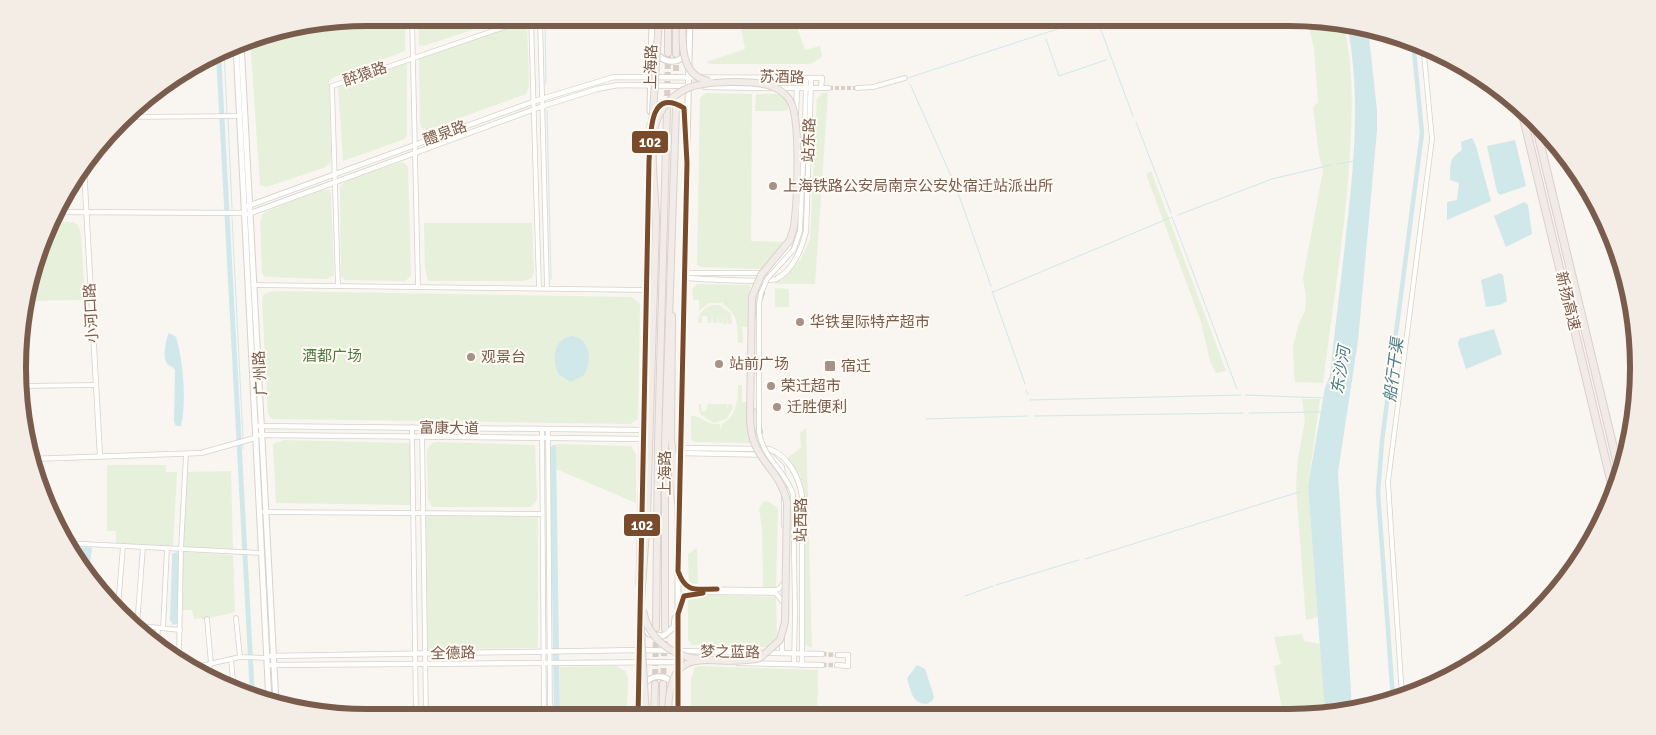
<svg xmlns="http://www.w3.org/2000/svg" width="1656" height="735" font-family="Signika,'Noto Sans SC',sans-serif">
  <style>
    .green { fill: #e7f0db }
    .water { fill: #d0e8ea }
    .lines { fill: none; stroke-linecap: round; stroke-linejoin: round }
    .stream { stroke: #d0e8ea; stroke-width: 1 }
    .canal { stroke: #d0e8ea; stroke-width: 4.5 }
    .minor-tunnel { stroke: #d9cfc7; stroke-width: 4; stroke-dasharray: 4 2; stroke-linecap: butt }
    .tertiary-tunnel { stroke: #d9cfc7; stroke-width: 4.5; stroke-dasharray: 4.5 2; stroke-linecap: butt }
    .trunk-tunnel { stroke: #d9cfc7; stroke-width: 6; stroke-dasharray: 6 3; stroke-linecap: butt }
    .minor-casing { stroke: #d7d1cb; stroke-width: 5.5 }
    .tertiary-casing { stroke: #d7d1cb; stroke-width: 6 }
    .secondary-casing { stroke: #d9d2cb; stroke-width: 7 }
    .trunk-casing { stroke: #dad1cc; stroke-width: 8 }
    .motorway-casing { stroke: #dad1cc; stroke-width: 9 }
    .minor { stroke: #fefefd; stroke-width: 4 }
    .tertiary { stroke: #fefefd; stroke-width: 4.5 }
    .secondary { stroke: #fefefd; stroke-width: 5 }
    .trunk { stroke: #f2ece8; stroke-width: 6 }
    .motorway { stroke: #f2eae7; stroke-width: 7 }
    .minor-bridge-casing { stroke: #d7d1cb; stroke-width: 5.5; stroke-linecap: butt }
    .trunk-bridge-casing { stroke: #dad1cc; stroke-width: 8; stroke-linecap: butt }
    .minor-bridge { stroke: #fefefd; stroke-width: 4 }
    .trunk-bridge { stroke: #f2ece8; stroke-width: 6 }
    .bus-1-casing { stroke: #fffaf3; stroke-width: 9 }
    .bus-1 { stroke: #7a4b2a; stroke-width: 5 }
    .poi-dot { fill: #a69286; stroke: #fffaf3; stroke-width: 2 }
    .labels { text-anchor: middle; stroke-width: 4; stroke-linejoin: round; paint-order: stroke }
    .street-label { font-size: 15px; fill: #7a5c4d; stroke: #fffaf3 }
    .poi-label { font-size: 15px; fill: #7a5c4d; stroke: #fffaf3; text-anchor: start }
    .park-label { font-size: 15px; fill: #537a41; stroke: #fffaf3 }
    .water-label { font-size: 16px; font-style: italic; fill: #437c86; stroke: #fffaf3 }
    .rim { fill: none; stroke: #7a5c4d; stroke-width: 6 }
    .line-badge { stroke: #fffaf3; stroke-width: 2 }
    .badge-label { font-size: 14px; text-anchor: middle; font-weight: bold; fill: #fff }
  </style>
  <rect width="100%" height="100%" fill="#f9f5f0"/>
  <!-- green -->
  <g class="green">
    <polygon points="367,18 406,18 405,51 332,78 329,81 331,158 330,163 326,167 267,187 260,185 250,38"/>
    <polygon points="418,18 496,18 496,22 423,46 419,45"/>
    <polygon points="742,18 787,18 791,28 797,27 805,50 820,46 822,57 812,63 806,64 711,64 706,62 745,49 740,23"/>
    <path d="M1307 19 1343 23C1355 69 1352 120 1349 167 1344 239 1332 311 1323 383L1295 382 1293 347 1299 323 1305 311 1306 297 1303 278 1323 171 1319 155 1313 107 1318 102 1314 48Z"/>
    <polygon points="527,22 529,86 526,94 427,130 422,129 420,123 419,58"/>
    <polygon points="407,63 407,135 405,139 343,161 338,86"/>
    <polygon points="706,93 752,94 751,241 785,242 761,269 702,267 697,265 700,98"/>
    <polygon points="822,93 828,93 815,284 774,284 801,259 810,239 817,99"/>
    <polygon points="756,94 788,94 788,109 786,111 755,111"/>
    <polygon points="401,162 406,164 408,168 411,276 405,281 344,280 341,276 340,186 348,180"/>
    <polygon points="1151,171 1226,371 1216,373 1210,361 1201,322 1146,174"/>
    <polygon points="322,190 329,190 331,194 334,275 326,279 265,277 262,273 260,221 264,212"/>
    <polygon points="53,222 73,222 78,225 81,236 85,300 24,301"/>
    <polygon points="424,223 532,223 534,272 532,278 524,281 428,281 425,267"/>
    <path d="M697 284 750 285 749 327H742L743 343H738C738 328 738 313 723 304V297L722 303H709L699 311V300H693L692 289Z"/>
    <polygon points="775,288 789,289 789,307 775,307"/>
    <polygon points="273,291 632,297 640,304 638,419 630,424 272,419 268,414 262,300 264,294"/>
    <path d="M719 305 731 313 732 324H728V317L727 324H723V316L722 323H719L718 316 717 323H713L712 316 711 323H708L707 316H702V323H698C698 312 706 304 719 305Z"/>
    <path d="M738 385H742V402H749L750 443 693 442 691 438V416C703 416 707 426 720 424L721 431 722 424C737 415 738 401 738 385Z"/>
    <polygon points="1302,399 1320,399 1308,486 1318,617 1306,620 1296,488 1298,458 1305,421"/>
    <polygon points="698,404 701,404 702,411 706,411 708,404 727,404 727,411 728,404 731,404 733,408 726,419 714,423 700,414"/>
    <polygon points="806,428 812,648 805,645 805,604 803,580 805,492 800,476 787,458 801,448 800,433"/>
    <polygon points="284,440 408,443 410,446 410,505 276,503 273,444"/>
    <polygon points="437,442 535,445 537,500 531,507 432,507 428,499 427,450 432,443"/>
    <polygon points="556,444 631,446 636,454 636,503 556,469"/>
    <polygon points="107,465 166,465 166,472 177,472 173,546 116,543 116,531 107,531"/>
    <polygon points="231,471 233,549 183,547 187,472"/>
    <polygon points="767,501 778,508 776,588 765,589 763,586 762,530 759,508 763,502"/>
    <polygon points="426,516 538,517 538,648 428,649"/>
    <polygon points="697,548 698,583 691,587 689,586 688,554"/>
    <polygon points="183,552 233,555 235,612 202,620 201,618 194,619 192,610 181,610"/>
    <polygon points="693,594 776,597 777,639 767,647 692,645 688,640 688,596"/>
    <polygon points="1302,634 1304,641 1320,644 1325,714 1283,715 1274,666 1281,664 1274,637"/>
    <polygon points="616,666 625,671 628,678 627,717 560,717 560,667"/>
    <polygon points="699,666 818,670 817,716 691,716 691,679 695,667"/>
  </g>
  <!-- water -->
  <g class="water">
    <path d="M1347 23 1368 28 1377 110V130L1358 341 1338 472 1352 710 1325 714 1308 486 1325 388 1330 375C1335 328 1341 281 1346 235 1354 164 1361 94 1347 23Z"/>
    <polygon points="221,52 255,698 250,696 216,54"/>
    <path d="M1472 138 1476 146 1491 201 1447 220V202L1457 200 1459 183 1450 180C1451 164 1448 159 1462 150L1461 142Z"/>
    <polygon points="1515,140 1526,186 1500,195 1497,192 1487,146"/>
    <polygon points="1524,202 1528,205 1532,234 1506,247 1494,216"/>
    <polygon points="1500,273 1503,275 1507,301 1500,305 1486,307 1481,280"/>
    <polygon points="1494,329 1502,354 1466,369 1458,344 1459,339"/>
    <path d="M169 333 176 337C183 359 187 403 181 426H176L174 422 175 370C172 365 168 367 166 362 163 355 166 338 169 333Z"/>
    <path d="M573 336C591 340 592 362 584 375L571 382 559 375C551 360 553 338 573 336Z"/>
    <polygon points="553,445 556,445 560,717 554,717 550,448"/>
    <polygon points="87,547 92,548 90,564 93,577 76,557 78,548"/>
    <polygon points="177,552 179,555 178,620 177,624 173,625 170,620 172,559 172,554"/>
    <path d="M917 665 925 669 934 696 933 700 927 704C912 704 911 691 907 678Z"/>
  </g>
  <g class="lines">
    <!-- stream -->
    <g class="stream">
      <polyline points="545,18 546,83"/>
      <polyline points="1098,22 1133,116"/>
      <polyline points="1046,39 1059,76 1106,60"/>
      <polyline points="224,50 227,114"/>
      <polyline points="908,78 1091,18"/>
      <polyline points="910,84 956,187 991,286"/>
      <polyline points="547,110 551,279"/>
      <polyline points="228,118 232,209"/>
      <polyline points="1136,122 1171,213"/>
      <polyline points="1337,164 1354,161"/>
      <polyline points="1178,215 1272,179 1331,165"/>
      <polyline points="232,217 243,439"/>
      <polyline points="992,291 1025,384"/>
      <polyline points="993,292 1172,217 1237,389"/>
      <polyline points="1026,390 1028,394"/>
      <polyline points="1245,395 1324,398"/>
      <polyline points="1030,400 1241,395"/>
      <polyline points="1249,413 1321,412"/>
      <polyline points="1035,416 1243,413"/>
      <polyline points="926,419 1027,416"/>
      <polyline points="243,449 243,443"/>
      <polyline points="1085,559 1299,492"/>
      <polyline points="996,585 1079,560"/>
      <polyline points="965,596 993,586"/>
    </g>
    <!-- canal -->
    <polyline class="canal" points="1393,699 1378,492 1382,441 1422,133 1413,41"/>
    <!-- minor-tunnel -->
    <polyline class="minor-tunnel" points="829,88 857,88"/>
    <!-- tertiary-tunnel -->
    <g class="tertiary-tunnel">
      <polyline points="822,654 838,655"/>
      <polyline points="822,665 837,665"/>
    </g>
    <!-- trunk-tunnel -->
    <g class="trunk-tunnel">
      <polyline points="667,105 668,55"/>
      <polyline points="676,107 676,54"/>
      <polyline points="663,683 665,630"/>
      <polyline points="655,684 656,634"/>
    </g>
    <defs>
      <g id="minor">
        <polyline points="412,18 418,287"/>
        <polyline points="540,18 547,288"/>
        <polyline points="821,88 829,88"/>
        <polyline points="857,88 873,87 905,78"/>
        <polyline points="126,117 239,116"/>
        <polyline points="805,123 806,78"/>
        <polyline points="253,285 646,290"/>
        <polyline points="338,286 332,86 531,18 539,288"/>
        <polyline points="21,386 95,385"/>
        <polyline points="412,427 416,717"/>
        <polyline points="422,427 426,717"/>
        <polyline points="542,429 544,717"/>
        <polyline points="548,429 550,717"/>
        <polyline points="264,512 542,514"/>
        <polyline points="65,543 261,553"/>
        <polyline points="679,577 682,583 690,589 774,590 779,589 783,584"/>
        <polyline points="680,603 682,596 692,592 776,593 782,601"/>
        <polyline points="118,607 123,546"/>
        <polyline points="236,618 240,657"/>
        <polyline points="207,619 211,664"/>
        <polyline points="132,625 180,630"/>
        <polyline points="137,626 143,547"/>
        <polyline points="163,628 167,548"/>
        <polyline points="157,643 158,628"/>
        <polyline points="179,657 181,549 186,454"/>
        <polyline points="231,659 234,691"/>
        <polyline points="209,664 210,676"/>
        <polyline points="794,664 795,611"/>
        <polyline points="196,667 240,657 267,658"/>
        <polyline points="1402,696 1388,482 1432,139 1423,44"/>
      </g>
      <g id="tertiary">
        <polyline points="705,87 770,88"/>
        <polyline points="796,114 797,88"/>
        <polyline points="84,169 100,456"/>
        <polyline points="248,206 535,101 614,77 822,78 821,88 778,88"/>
        <polyline points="57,212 244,213"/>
        <polyline points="248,214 543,106 597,89 618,85 690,86"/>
        <polyline points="684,273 765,273 786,254 792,239"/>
        <path d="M683 278C700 279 765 283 776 279 793 271 802 248 806 231L811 78"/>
        <polyline points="255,426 643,430"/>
        <polyline points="259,435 643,439"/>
        <path d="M679 448 769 449C788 455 799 477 802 496V665"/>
        <polyline points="679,453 770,455 782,467 784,490"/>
        <polyline points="31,459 201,453 255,438"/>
        <polyline points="784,525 784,498"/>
        <polyline points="782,653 782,638"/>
        <polyline points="270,656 639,650 822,654"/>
        <polyline points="738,663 822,665"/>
        <polyline points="271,665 688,662"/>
        <polyline points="837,665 848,666 848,655 838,655"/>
      </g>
      <g id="secondary">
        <polyline points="241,42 276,704"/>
        <polyline points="236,45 269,702"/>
        <path d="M656 52C663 63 677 65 686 54"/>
        <polyline points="650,111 652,18"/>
        <polyline points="654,113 662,104 672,102 684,108 685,118"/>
        <polyline points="646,281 650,125"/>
        <polyline points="679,486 690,18"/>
        <polyline points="639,584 646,305"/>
        <polyline points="642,623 649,634 663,636 674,627 675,618"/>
        <path d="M643 685C652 674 664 674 674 684"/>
        <polyline points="638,717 639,640"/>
        <polyline points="678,717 678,500"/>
      </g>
      <g id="trunk">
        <polyline points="668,53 668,18"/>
        <polyline points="676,54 676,18"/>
        <polyline points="646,278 649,314"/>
        <polyline points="753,312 761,293"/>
        <polyline points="672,316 671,439 678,502"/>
        <polyline points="753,412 759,432"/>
        <polyline points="647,518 656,222"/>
        <polyline points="656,628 658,444 667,108"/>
        <polyline points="665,629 665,442 676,107"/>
        <polyline points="654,717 655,684"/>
        <polyline points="663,717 663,684"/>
      </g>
      <g id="motorway">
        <polyline points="1521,108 1614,494"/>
        <polyline points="1534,118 1620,475"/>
      </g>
    </defs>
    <!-- minor casing -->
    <use href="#minor" class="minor-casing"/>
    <!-- tertiary casing -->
    <use href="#tertiary" class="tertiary-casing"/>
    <!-- secondary casing -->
    <use href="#secondary" class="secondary-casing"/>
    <!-- trunk casing -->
    <use href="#trunk" class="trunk-casing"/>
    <!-- motorway casing -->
    <use href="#motorway" class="motorway-casing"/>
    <!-- minor -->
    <use href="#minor" class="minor"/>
    <!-- tertiary -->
    <use href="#tertiary" class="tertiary"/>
    <!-- secondary -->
    <use href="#secondary" class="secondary"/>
    <!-- trunk -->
    <use href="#trunk" class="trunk"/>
    <!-- motorway -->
    <use href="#motorway" class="motorway"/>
    <defs>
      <path id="minor-bridge" d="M795 611 793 494C785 470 763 458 759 432V304L761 293 767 279 794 249 800 231 805 123"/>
      <g id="trunk-bridge">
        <path d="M683 18C682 40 679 77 710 81"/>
        <polyline points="652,128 659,18"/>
        <path d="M656 222C656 197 648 141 657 120 662 106 674 94 688 88 705 81 753 80 771 86 778 88 785 94 789 99 802 116 797 204 794 227L790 240 761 275 752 297 750 416C750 462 779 465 787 502L785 622 780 640 760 658C711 670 668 634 668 717"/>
        <path d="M643 610C647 637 671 656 698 659"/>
        <polyline points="646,717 640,613 647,518"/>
      </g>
    </defs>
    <!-- minor-bridge casing -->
    <use href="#minor-bridge" class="minor-bridge-casing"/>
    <!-- trunk-bridge casing -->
    <use href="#trunk-bridge" class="trunk-bridge-casing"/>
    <!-- minor-bridge -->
    <use href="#minor-bridge" class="minor-bridge"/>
    <!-- trunk-bridge -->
    <use href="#trunk-bridge" class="trunk-bridge"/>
    <defs>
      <g id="bus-1">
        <path d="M638 717 649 161C651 139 647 85 684 108L687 163 678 571C686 594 696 589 717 589"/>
        <polyline points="678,717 678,614 684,596 703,593"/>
      </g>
    </defs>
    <!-- bus-1 casing -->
    <use href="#bus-1" class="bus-1-casing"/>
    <!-- bus-1 -->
    <use href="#bus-1" class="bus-1"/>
  </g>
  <!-- markers -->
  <g class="poi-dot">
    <circle cx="773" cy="186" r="5"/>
    <circle cx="800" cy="322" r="5"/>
    <circle cx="471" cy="357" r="5"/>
    <circle cx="719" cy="364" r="5"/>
    <rect x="824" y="360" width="12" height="12" rx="2.5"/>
    <circle cx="771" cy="386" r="5"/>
    <circle cx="777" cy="407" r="5"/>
  </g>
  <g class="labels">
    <!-- street labels -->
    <g class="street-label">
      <text transform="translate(651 67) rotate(-89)" y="5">上海路</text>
      <text transform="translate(365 74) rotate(-19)" y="5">醉猿路</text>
      <text transform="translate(782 77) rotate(1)" y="5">苏酒路</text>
      <text transform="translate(445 133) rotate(-20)" y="5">醴泉路</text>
      <text transform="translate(809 140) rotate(-88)" y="5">站东路</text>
      <text transform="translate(1568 301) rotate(76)" y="5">新扬高速</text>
      <text transform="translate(91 313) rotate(-93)" y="5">小河口路</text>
      <text transform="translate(260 373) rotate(-93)" y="5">广州路</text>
      <text transform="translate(449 428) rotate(1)" y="5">富康大道</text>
      <text transform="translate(665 473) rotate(-90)" y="5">上海路</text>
      <text transform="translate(801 520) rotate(-90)" y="5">站西路</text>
      <text transform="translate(730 652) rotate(1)" y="5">梦之蓝路</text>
      <text transform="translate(453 653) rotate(-1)" y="5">全德路</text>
    </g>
    <!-- poi labels -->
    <g class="poi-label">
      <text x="783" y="191">上海铁路公安局南京公安处宿迁站派出所</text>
      <text x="810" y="327">华铁星际特产超市</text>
      <text x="481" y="362">观景台</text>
      <text x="729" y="369">站前广场</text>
      <text x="841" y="371">宿迁</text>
      <text x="781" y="391">荣迁超市</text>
      <text x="787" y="412">迁胜便利</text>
    </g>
    <!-- park labels -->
    <g class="park-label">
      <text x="332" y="361">酒都广场</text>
    </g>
    <!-- water labels -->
    <g class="water-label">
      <text transform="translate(1340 370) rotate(-81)" y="6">东沙河</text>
      <text transform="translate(1393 370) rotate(-83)" y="6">船行干渠</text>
    </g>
  </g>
  <!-- crop -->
  <path d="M0 0H1656V735H0ZM367 26H1289A341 341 0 0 1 1630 367V368A341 341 0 0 1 1289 709H367A341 341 0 0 1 26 368V367A341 341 0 0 1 367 26Z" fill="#f4ede6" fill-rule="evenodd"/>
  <path class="rim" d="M367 26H1289A341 341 0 0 1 1630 367V368A341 341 0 0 1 1289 709H367A341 341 0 0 1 26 368V367A341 341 0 0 1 367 26Z"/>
  <g class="line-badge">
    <rect x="631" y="130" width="38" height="24" rx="5" fill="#7a4b2a"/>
    <rect x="623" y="513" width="38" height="24" rx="5" fill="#7a4b2a"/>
  </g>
  <g class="badge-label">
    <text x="650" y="147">102</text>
    <text x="642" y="530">102</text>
  </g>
</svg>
